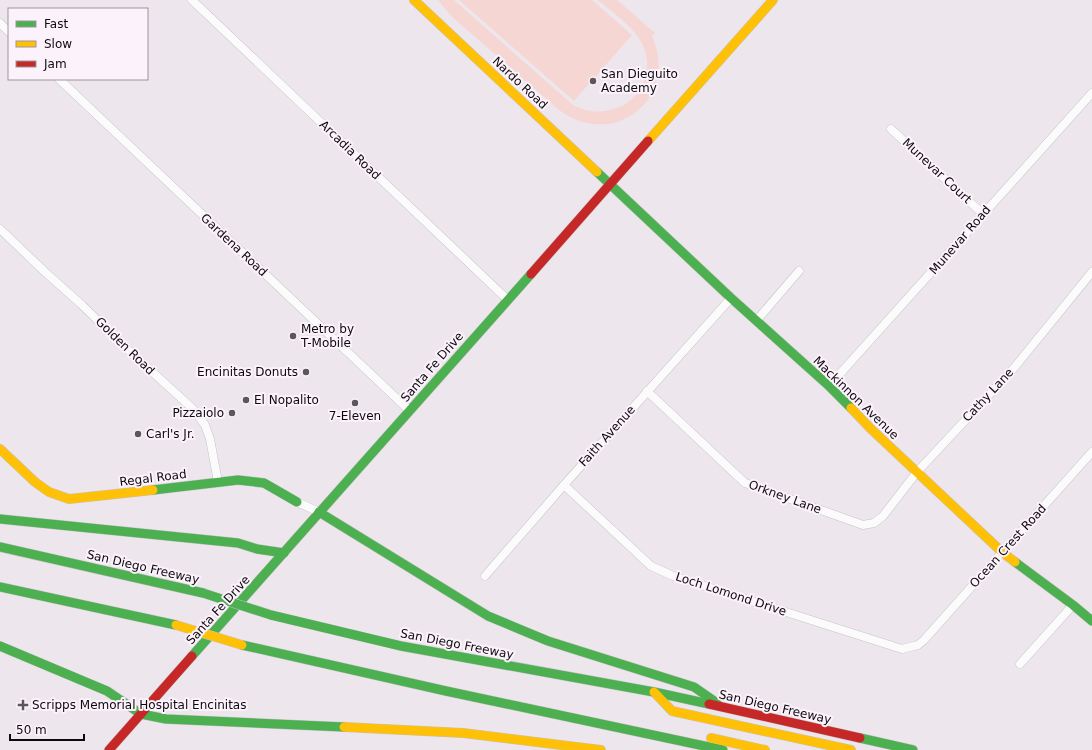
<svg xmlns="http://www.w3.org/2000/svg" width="1092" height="750" font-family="'DejaVu Sans',sans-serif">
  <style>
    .green { fill: #f5d6d2 }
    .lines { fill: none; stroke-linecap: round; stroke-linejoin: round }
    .street-casing { stroke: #c6c2c6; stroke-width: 9 }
    .fast-casing { stroke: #c6c2c6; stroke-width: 10 }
    .slow-casing { stroke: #c6c2c6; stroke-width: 10 }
    .jam-casing { stroke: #c6c2c6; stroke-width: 10 }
    .street { stroke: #fcfbfc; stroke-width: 8 }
    .fast { stroke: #4caf50; stroke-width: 9 }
    .slow { stroke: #ffc107; stroke-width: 9 }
    .jam { stroke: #c62828; stroke-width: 9 }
    .fast-bridge-casing { stroke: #c8c5c8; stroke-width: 10; stroke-linecap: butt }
    .slow-bridge-casing { stroke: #c8c5c8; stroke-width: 10; stroke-linecap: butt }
    .fast-bridge { stroke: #4caf50; stroke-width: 9 }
    .slow-bridge { stroke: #ffc107; stroke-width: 9 }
    .poi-dot { fill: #5b575b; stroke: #fcf2fc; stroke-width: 1.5 }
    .labels { text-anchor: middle; stroke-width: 4; stroke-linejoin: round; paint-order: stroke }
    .poi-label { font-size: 12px; fill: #0d0a0d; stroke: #fcf2fc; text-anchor: start }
    .street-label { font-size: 12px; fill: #0d0a0d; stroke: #fcf2fc }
  </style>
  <rect width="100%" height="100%" fill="#ede7ed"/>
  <!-- green -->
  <g class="green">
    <path d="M438 0H454L573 105C614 127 662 90 643 46 635 27 613 13 598 0H617L655 33 652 36C680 98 614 151 559 110L450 15Z"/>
    <polygon points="459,0 592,0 632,35 574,101"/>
  </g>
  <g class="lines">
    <defs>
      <g id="street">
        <polyline points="192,0 508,300"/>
        <polyline points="0,23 9,32"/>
        <polyline points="59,79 410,411"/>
        <polyline points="891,129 983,214"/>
        <polyline points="0,229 45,272 82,305 126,348 192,408 205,425 210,439 218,482"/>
        <polyline points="756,321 799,271"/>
        <polyline points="829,386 1092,93"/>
        <polyline points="647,391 745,483 863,525 874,523 883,516 917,472 1014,368 1092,272"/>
        <polyline points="564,485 651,566 673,576 902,649 918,645 924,640 1092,452"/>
        <polyline points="297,502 319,512"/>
        <polyline points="485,576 564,485 731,298"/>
        <polyline points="1020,664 1073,605"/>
      </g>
      <g id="fast">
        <polyline points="597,172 731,298 829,386 851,408"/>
        <polyline points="153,490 238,480 264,483 297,502"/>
        <polyline points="319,512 488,616 548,641 694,687 717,703"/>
        <polyline points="0,519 238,543 257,549 284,553"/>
        <polyline points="0,547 203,593"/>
        <polyline points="1015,562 1073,605 1092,621"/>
        <polyline points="0,587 176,625"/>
        <polyline points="271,615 401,646 654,692 709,704"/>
        <polyline points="242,645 446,691 723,750"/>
        <polyline points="0,646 107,691 141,714 166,719 344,727"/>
        <polyline points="192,656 531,274"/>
        <polyline points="860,738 913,750"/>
      </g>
      <g id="slow">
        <polyline points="414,0 597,172"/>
        <polyline points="648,141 773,0"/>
        <polyline points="851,408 870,428 1002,552 1015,562"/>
        <polyline points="0,449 35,482 49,492 69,499 153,490"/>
        <polyline points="654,692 672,711 851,750"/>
        <polyline points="344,727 463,733 601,750"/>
        <polyline points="711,738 765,750"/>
      </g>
      <g id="jam">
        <polyline points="531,274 648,141"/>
        <polyline points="709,704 860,738"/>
        <polyline points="109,750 192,656"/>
      </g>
    </defs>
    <!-- street casing -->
    <use href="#street" class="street-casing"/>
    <!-- fast casing -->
    <use href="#fast" class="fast-casing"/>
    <!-- slow casing -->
    <use href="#slow" class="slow-casing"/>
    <!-- jam casing -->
    <use href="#jam" class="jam-casing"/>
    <!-- street -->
    <use href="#street" class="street"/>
    <!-- fast -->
    <use href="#fast" class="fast"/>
    <!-- slow -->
    <use href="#slow" class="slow"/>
    <!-- jam -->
    <use href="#jam" class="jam"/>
    <defs>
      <polyline id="fast-bridge" points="203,593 271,615"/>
      <polyline id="slow-bridge" points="176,625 242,645"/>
    </defs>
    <!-- fast-bridge casing -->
    <use href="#fast-bridge" class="fast-bridge-casing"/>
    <!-- slow-bridge casing -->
    <use href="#slow-bridge" class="slow-bridge-casing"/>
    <!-- fast-bridge -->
    <use href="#fast-bridge" class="fast-bridge"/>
    <!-- slow-bridge -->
    <use href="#slow-bridge" class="slow-bridge"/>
  </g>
  <!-- markers -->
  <g class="poi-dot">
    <circle cx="593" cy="81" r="4"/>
    <circle cx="293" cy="336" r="4"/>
    <circle cx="306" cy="372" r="4"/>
    <circle cx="246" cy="400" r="4"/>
    <circle cx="355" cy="403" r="4"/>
    <circle cx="232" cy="413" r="4"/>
    <circle cx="138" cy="434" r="4"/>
    <path d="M21 699h4v4h4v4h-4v4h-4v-4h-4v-4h4z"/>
  </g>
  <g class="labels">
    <!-- poi labels -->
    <g class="poi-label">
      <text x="601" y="78">San Dieguito<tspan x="601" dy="14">Academy</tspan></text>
      <text x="301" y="333">Metro by<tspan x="301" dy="14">T-Mobile</tspan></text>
      <text x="298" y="376" text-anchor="end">Encinitas Donuts</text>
      <text x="254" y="404">El Nopalito</text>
      <text x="224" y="417" text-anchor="end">Pizzaiolo</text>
      <text x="355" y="420" text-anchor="middle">7-Eleven</text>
      <text x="146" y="438">Carl's Jr.</text>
      <text x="32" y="709">Scripps Memorial Hospital Encinitas</text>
    </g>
    <!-- street labels -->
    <g class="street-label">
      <text transform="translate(520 83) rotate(43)" y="4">Nardo Road</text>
      <text transform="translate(350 150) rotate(44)" y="4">Arcadia Road</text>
      <text transform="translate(937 171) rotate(43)" y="4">Munevar Court</text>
      <text transform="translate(960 240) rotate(-49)" y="4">Munevar Road</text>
      <text transform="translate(234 245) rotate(43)" y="4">Gardena Road</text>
      <text transform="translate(125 346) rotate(44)" y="4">Golden Road</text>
      <text transform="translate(432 367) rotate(-49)" y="4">Santa Fe Drive</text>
      <text transform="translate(988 395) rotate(-47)" y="4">Cathy Lane</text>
      <text transform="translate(856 398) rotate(44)" y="4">Mackinnon Avenue</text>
      <text transform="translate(607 436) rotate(-48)" y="4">Faith Avenue</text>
      <text transform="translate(153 478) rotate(-7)" y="4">Regal Road</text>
      <text transform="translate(785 497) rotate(20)" y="4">Orkney Lane</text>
      <text transform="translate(1008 546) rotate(-48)" y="4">Ocean Crest Road</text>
      <text transform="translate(143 567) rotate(13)" y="4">San Diego Freeway</text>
      <text transform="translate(731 594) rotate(18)" y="4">Loch Lomond Drive</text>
      <text transform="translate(218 610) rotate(-48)" y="4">Santa Fe Drive</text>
      <text transform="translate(457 644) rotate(11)" y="4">San Diego Freeway</text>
      <text transform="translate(775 707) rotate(13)" y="4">San Diego Freeway</text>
    </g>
  </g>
  <!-- legend -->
  <rect x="8" y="8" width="140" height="72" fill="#fcf2fc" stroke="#9c959c"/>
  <rect x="16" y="21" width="20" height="6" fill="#4caf50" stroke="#9c959c"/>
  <text x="44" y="28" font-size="12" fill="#0d0a0d">Fast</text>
  <rect x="16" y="41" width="20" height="6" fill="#ffc107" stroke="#9c959c"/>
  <text x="44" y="48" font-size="12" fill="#0d0a0d">Slow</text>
  <rect x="16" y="61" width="20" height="6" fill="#c62828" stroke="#9c959c"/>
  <text x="44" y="68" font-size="12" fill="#0d0a0d">Jam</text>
  <!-- scale -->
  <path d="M10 734v6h74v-6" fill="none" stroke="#0d0a0d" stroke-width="2"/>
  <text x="16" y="734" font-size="12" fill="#0d0a0d" stroke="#fcf2fc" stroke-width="3" paint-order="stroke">50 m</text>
</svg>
